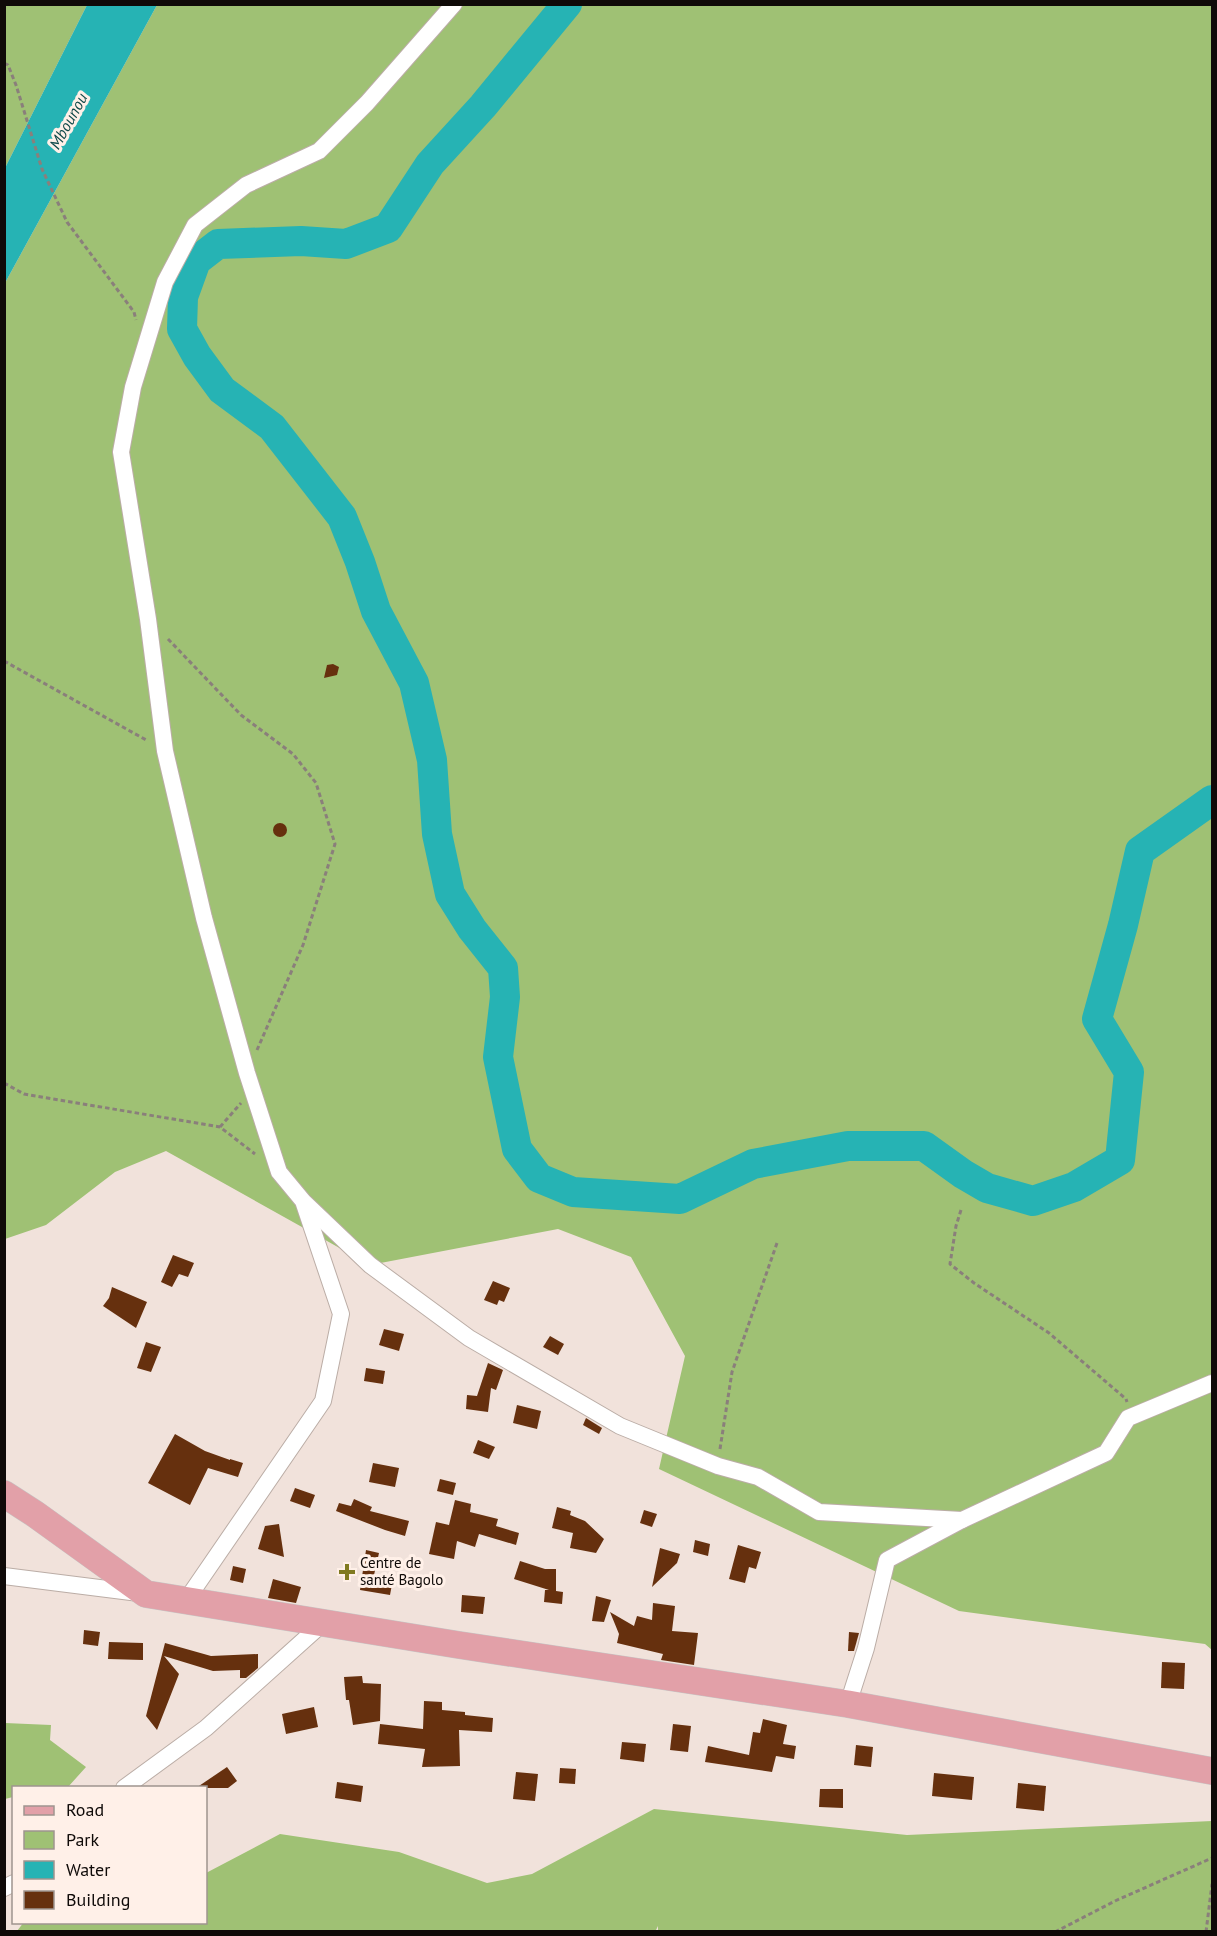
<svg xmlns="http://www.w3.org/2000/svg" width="1217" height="1936" font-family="'PT Sans',sans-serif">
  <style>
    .green { fill: #9fc174 }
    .water { fill: #26b3b4 }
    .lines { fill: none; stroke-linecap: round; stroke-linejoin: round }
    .river { stroke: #26b3b4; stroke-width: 30 }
    .building { fill: #66300e }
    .street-casing { stroke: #bbada6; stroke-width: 18 }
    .primary-casing { stroke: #c5c4c4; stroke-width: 28 }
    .path { stroke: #8a7f7b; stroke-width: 3; stroke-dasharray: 4.5 3; stroke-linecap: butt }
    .street { stroke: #fff; stroke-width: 16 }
    .primary { stroke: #e2a0a8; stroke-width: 27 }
    .poi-dot { fill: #807a20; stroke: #fff0e8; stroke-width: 2 }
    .labels { text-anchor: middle; stroke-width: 6; stroke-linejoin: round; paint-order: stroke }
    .poi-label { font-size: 15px; fill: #0f0a08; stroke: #fff0e8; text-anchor: start }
    .water-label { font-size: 16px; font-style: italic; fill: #104949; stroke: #fff0e8 }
  </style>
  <rect width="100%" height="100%" fill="#f1e2db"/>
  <!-- green -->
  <g class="green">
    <polygon points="5,4 87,5 5,168 4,5"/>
    <polygon points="157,5 1212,5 1212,1650 1205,1644 959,1611 659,1469 685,1356 631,1257 558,1229 370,1265 166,1151 115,1172 46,1225 5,1239 5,283"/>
    <polygon points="5,1723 51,1725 50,1740 86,1767 68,1787 14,1788 13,1797 5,1799"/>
    <polygon points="654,1809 907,1835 1212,1821 1212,1931 658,1932 658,1926 655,1932 17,1931 24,1922 206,1922 206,1873 280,1834 399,1852 487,1883 532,1874"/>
  </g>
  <!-- water -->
  <polygon class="water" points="87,5 157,5 5,283 5,168"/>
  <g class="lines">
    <!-- river -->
    <polyline class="river" points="567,4 483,106 430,164 388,228 346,244 301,241 218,244 196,261 183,297 182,329 197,356 222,390 272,427 342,517 360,562 376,611 414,683 432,760 437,834 450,894 472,929 503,968 505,997 498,1057 517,1149 539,1178 573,1192 680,1199 753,1164 848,1146 924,1146 963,1174 987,1188 1033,1201 1074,1187 1120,1160 1129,1072 1097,1019 1123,925 1140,851 1212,800"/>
  </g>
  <!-- building -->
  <g class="building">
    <polygon points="333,664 339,667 337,675 324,678 327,665"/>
    <circle cx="280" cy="830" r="7"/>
    <polygon points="173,1255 194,1263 188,1277 179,1274 172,1287 161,1282"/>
    <polygon points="493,1281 510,1288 504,1302 499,1300 497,1305 484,1300"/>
    <polygon points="112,1287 147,1302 136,1328 103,1306 109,1298"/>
    <polygon points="384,1329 404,1334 399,1351 379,1345"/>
    <polygon points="550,1336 564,1344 558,1355 543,1347"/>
    <polygon points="146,1342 161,1347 151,1372 137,1368"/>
    <polygon points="488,1363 503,1370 496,1390 491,1388 488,1412 466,1409 467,1395 477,1396"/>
    <polygon points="366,1368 385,1371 383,1384 364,1381"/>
    <polygon points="517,1405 541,1411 537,1429 513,1423"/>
    <polygon points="586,1418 602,1428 599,1434 583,1425"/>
    <polygon points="175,1434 205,1451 230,1460 230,1459 243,1463 238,1477 208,1468 190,1505 148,1483"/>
    <polygon points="478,1440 495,1447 489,1459 473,1453"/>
    <polygon points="373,1463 399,1468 395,1487 369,1482"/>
    <polygon points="440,1479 456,1483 453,1495 437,1491"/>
    <polygon points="295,1488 315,1495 310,1508 290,1501"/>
    <polygon points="354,1499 372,1507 370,1511 409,1521 405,1536 385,1530 336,1511 339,1503 351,1506"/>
    <polygon points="455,1500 471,1504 470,1512 498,1519 496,1526 519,1533 516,1545 479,1534 475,1547 457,1541 454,1559 429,1554 436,1522 449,1525"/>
    <polygon points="557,1507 571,1511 570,1515 585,1521 604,1539 596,1553 570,1548 573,1533 552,1528"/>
    <polygon points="644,1510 657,1514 652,1527 640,1523"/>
    <polygon points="279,1524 284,1557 258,1549 265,1526"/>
    <polygon points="695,1540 710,1544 708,1556 693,1552"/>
    <polygon points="738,1545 761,1552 756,1569 749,1567 745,1583 729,1579"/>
    <polygon points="660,1548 680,1554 677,1563 652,1587"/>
    <polygon points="366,1550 379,1553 374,1575 393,1579 390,1595 360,1590"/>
    <polygon points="520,1561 545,1569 556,1569 556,1591 563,1592 562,1604 544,1602 545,1590 549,1590 514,1579"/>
    <polygon points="233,1566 246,1569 243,1583 230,1580"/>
    <polygon points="273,1579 301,1587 296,1603 268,1598"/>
    <polygon points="462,1595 485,1597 483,1614 461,1612"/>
    <polygon points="596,1596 611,1600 604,1622 592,1621"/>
    <polygon points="653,1603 675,1606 672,1631 698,1633 694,1665 661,1660 663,1654 617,1643 619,1634 610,1612 634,1626 637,1616 652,1620"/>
    <polygon points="84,1630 100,1632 98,1646 83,1644"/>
    <polygon points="849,1632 859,1633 854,1651 848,1651"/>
    <polygon points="109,1642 143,1643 143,1660 108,1659"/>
    <polygon points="165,1643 211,1656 258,1654 258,1668 246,1678 240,1678 240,1670 213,1671 164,1656 179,1674 157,1730 146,1716"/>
    <polygon points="1162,1662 1185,1663 1184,1689 1161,1688"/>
    <polygon points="362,1676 363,1683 381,1684 380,1721 353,1725 349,1700 346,1700 344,1677"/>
    <polygon points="424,1701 442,1702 442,1710 465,1712 465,1715 493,1718 492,1732 459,1730 460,1766 422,1767 425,1749 378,1744 380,1724 423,1729"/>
    <polygon points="314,1707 318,1727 286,1734 282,1714"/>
    <polygon points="763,1719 787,1725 783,1744 796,1746 794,1759 776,1756 772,1772 705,1762 708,1746 749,1755 753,1732 760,1733"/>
    <polygon points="673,1724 691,1726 688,1752 670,1750"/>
    <polygon points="622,1742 646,1744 644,1762 620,1759"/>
    <polygon points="856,1745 873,1747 871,1767 854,1765"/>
    <polygon points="227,1767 237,1781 228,1788 196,1788"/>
    <polygon points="560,1768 576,1769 575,1784 559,1783"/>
    <polygon points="516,1772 538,1774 535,1801 513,1799"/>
    <polygon points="934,1773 974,1777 972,1800 932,1796"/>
    <polygon points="337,1782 363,1786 361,1802 335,1798"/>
    <polygon points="1018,1783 1046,1786 1044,1811 1016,1808"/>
    <polygon points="820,1789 843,1789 843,1808 819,1807"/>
  </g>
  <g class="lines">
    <defs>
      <g id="street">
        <polyline points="305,1203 370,1265 469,1338 620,1426 718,1466 758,1477 819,1512 962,1520"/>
        <polyline points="4,1576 139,1593"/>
        <polyline points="185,1602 323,1401 341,1314 303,1201 279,1172 247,1073 204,918 165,751 148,619 121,452 133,387 165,282 195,225 246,185 319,151 367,103 454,4"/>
        <polyline points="848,1704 866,1648 887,1560 962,1520 1106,1453 1128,1418 1212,1383"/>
        <polyline points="124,1788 206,1728 323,1623"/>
        <polyline points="4,1888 14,1883"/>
      </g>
      <polyline id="primary" points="4,1494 35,1514 146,1594 459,1645 848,1704 1212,1771"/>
    </defs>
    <!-- street casing -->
    <use href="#street" class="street-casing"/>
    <!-- primary casing -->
    <use href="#primary" class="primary-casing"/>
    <!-- path -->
    <g class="path">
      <polyline points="4,63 8,65 16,85 42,169 67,222 134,312 136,320"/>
      <polyline points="168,639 241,715 293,754 316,783 335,844 303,945 257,1050"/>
      <polyline points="4,661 148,741"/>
      <polyline points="4,1083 24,1094 220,1127 255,1154"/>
      <polyline points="220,1127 241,1103"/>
      <polyline points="961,1210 956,1226 950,1264 974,1283 1049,1333 1126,1399 1127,1402"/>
      <polyline points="720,1449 732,1372 777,1243"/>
      <polyline points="1055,1932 1115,1901 1212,1858"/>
      <polyline points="1206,1932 1212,1884"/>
    </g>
    <!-- street -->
    <use href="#street" class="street"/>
    <!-- primary -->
    <use href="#primary" class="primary"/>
  </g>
  <!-- markers -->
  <path class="poi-dot" d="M344 1563h6v6h6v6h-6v6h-6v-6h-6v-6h6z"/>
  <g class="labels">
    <!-- poi labels -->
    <g class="poi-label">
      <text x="360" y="1568">Centre de<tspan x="360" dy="17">santé Bagolo</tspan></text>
    </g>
    <!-- water labels -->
    <g class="water-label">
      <text transform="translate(68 121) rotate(-61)" y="6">Mbounou</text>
    </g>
  </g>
  <!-- border -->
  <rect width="1217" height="1936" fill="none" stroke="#0f0a08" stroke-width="12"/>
  <!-- legend -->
  <rect x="12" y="1786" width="195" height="138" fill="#fff0e8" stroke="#9f948e" stroke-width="1.5"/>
  <rect x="24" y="1806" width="30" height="9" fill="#e2a0a8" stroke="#9f948e" stroke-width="1.5"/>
  <text x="66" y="1816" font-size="18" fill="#0f0a08">Road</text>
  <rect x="24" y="1831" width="30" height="18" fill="#9fc174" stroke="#9f948e" stroke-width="1.5"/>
  <text x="66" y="1846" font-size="18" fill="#0f0a08">Park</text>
  <rect x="24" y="1861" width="30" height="18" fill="#26b3b4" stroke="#9f948e" stroke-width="1.5"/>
  <text x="66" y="1876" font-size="18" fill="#0f0a08">Water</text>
  <rect x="24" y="1891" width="30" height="18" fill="#66300e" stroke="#9f948e" stroke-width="1.5"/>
  <text x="66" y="1906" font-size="18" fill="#0f0a08">Building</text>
</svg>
